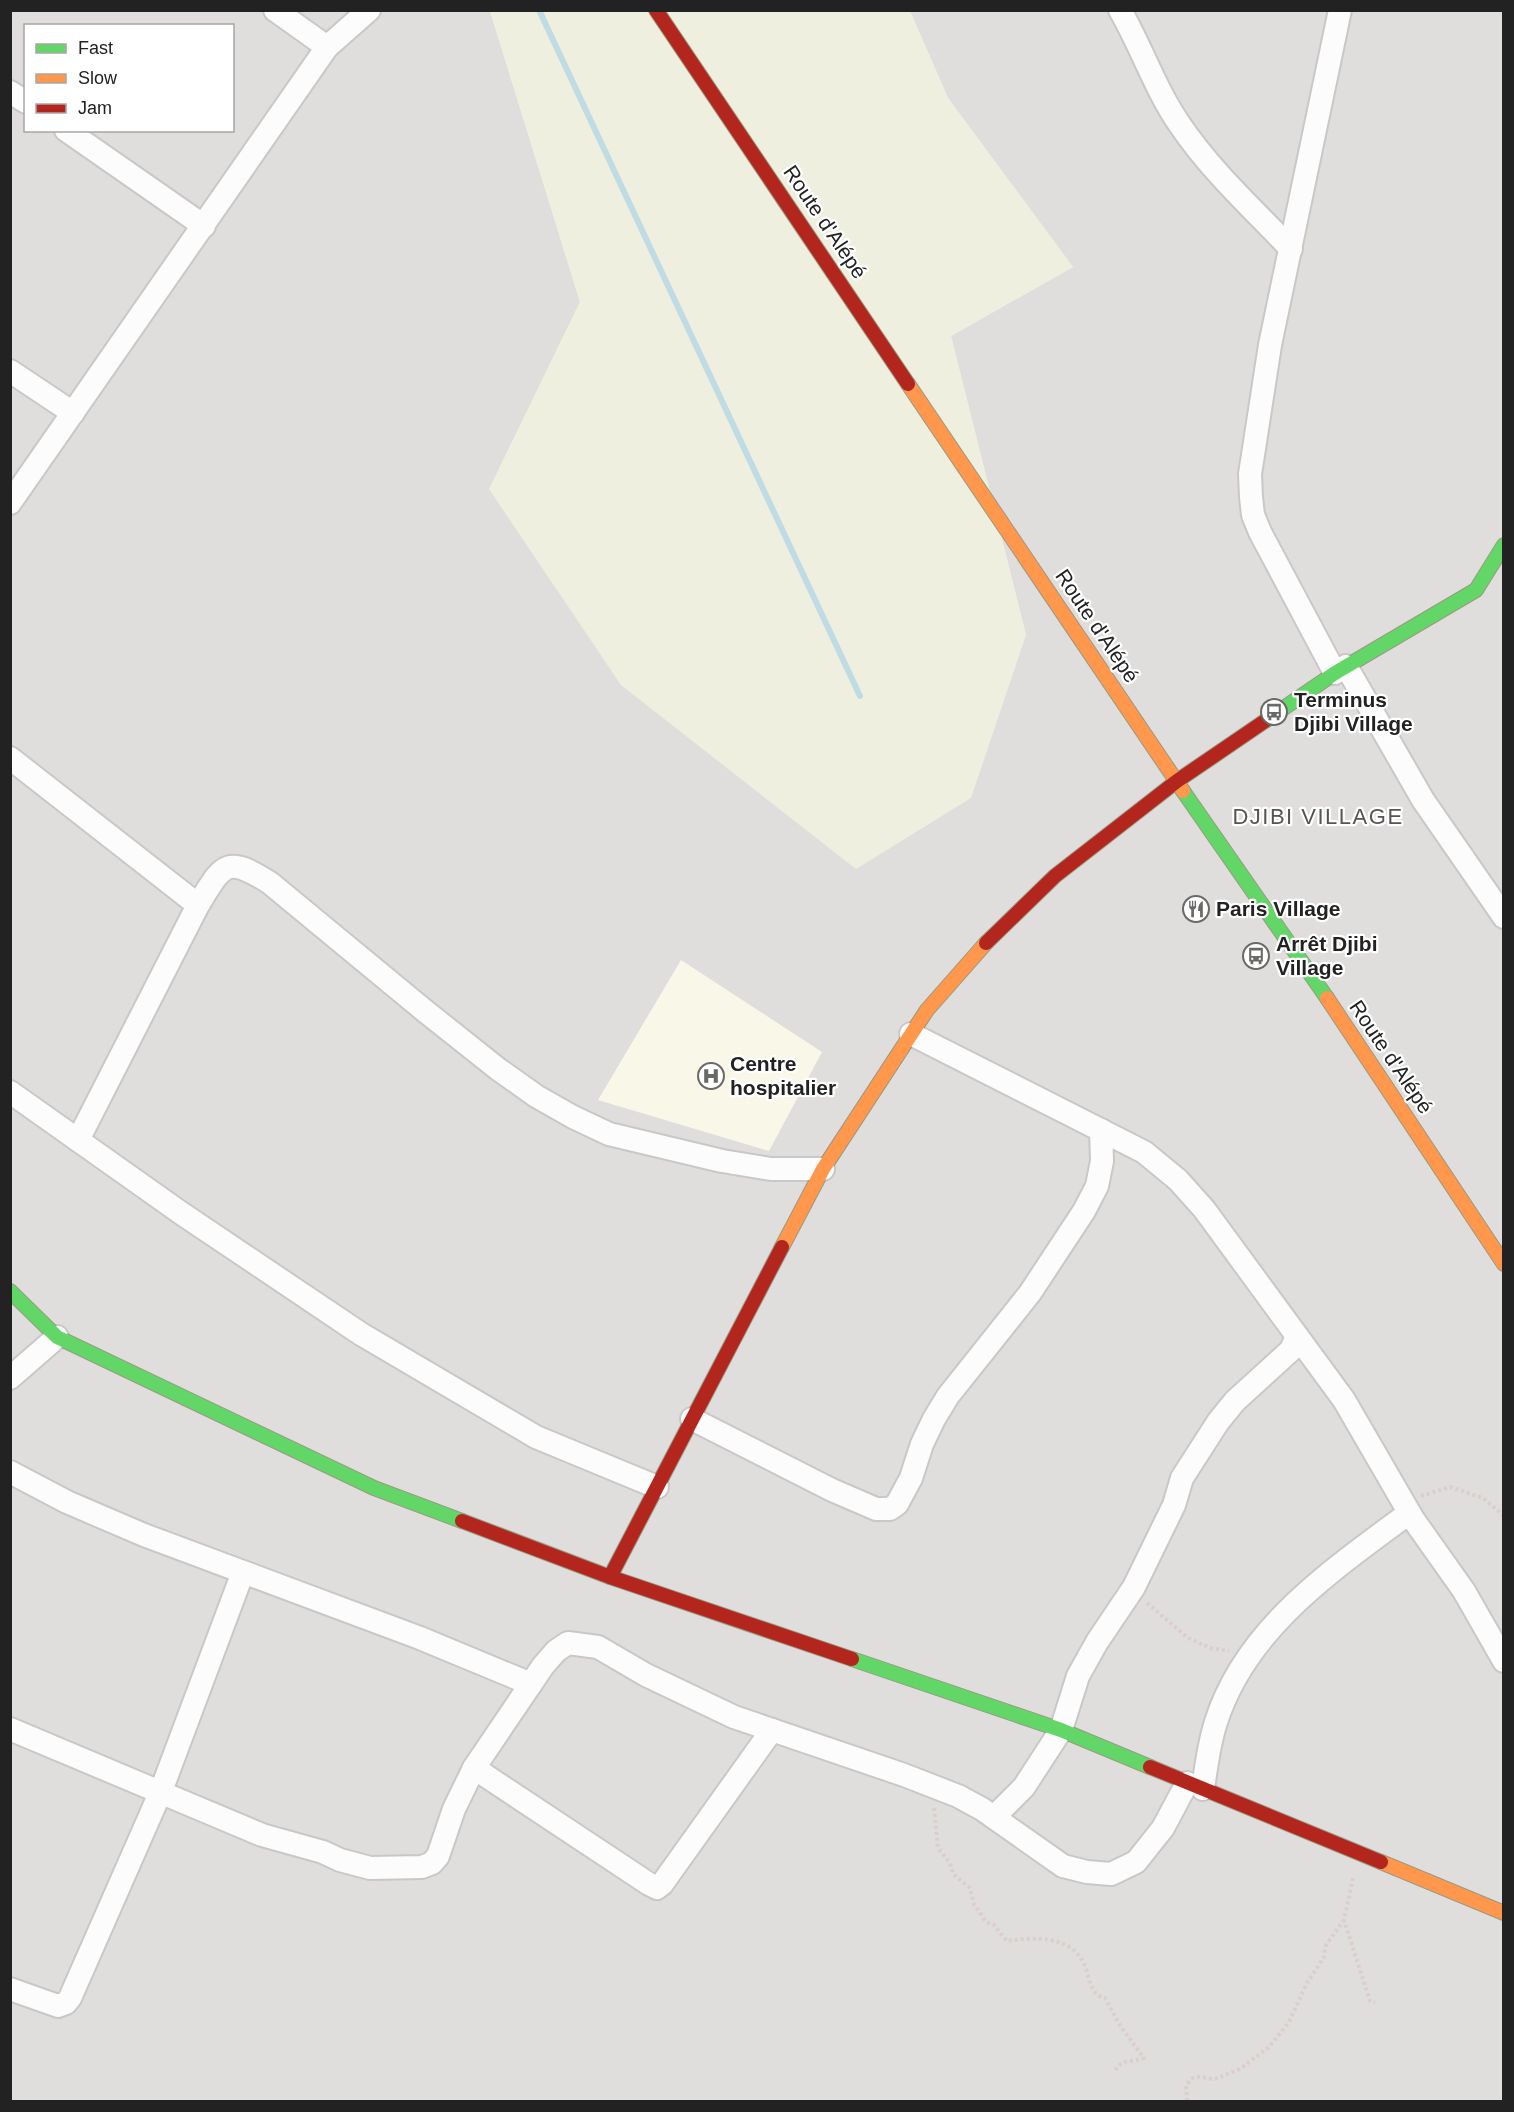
<svg xmlns="http://www.w3.org/2000/svg" width="1514" height="2112" font-family="Arial,sans-serif">
  <style>
    .residential { fill: #dfdedc; fill-rule: evenodd }
    .education { fill: #f8f7e8 }
    .farmland { fill: #efefdf }
    .lines { fill: none; stroke-linecap: round; stroke-linejoin: round }
    .stream { stroke: #bfdbe3; stroke-width: 6 }
    .street-casing { stroke: #c9c8c7; stroke-width: 26 }
    .fast-casing { stroke: #999a82; stroke-width: 16 }
    .slow-casing { stroke: #999a82; stroke-width: 16 }
    .jam-casing { stroke: #999a82; stroke-width: 16 }
    .path { stroke: #dccecd; stroke-width: 4; stroke-dasharray: 3 3; stroke-linecap: butt }
    .street { stroke: #fdfcfc; stroke-width: 22 }
    .fast { stroke: #63d668; stroke-width: 14 }
    .slow { stroke: #ff974d; stroke-width: 14 }
    .jam { stroke: #b3261e; stroke-width: 14 }
    .labels { text-anchor: middle; stroke-width: 4.5; stroke-linejoin: round; paint-order: stroke }
    .street-label { font-size: 21px; fill: #222; stroke: #fff }
    .poi-label { font-size: 21px; font-weight: bold; fill: #222; stroke: #fff; text-anchor: start }
    .neighbourhood-label { font-size: 22px; letter-spacing: 1.5px; fill: #555; stroke: #fff }
  </style>
  <rect width="100%" height="100%" fill="#f0eeeb"/>
  <!-- residential -->
  <path class="residential" d="M11 11H490L580 302 489 490 1026 635 951 336 1073 267 948 98 910 11H1503V2101L11 2102ZM26 26H232V130H26Z"/>
  <!-- education -->
  <polygon class="education" points="681,960 822,1052 769,1151 598,1100"/>
  <!-- farmland -->
  <polygon class="farmland" points="490,11 910,11 948,98 1073,267 951,336 1026,635 971,798 856,869 621,685 489,489 580,302"/>
  <g class="lines">
    <!-- stream -->
    <polyline class="stream" points="539,10 860,696"/>
    <defs>
      <g id="street">
        <polyline points="275,10 327,47"/>
        <path d="M1120 10C1142 48 1155 89 1180 125 1211 171 1253 209 1291 249"/>
        <polyline points="10,92 26,102"/>
        <polyline points="66,130 204,226"/>
        <polyline points="10,371 73,413"/>
        <polyline points="10,503 327,47 369,10"/>
        <polyline points="1346,666 1423,800 1504,917"/>
        <polyline points="1335,673 1260,532 1253,515 1251,497 1250,474 1253,455 1270,345 1340,10"/>
        <polyline points="10,758 198,905"/>
        <polyline points="911,1034 1144,1152 1178,1180 1204,1209 1344,1400 1413,1519 1464,1591 1504,1661"/>
        <polyline points="10,1092 181,1213 361,1334 536,1437 657,1487"/>
        <path d="M78 1140 198 905C223 865 225 854 270 883L425 1011 498 1069 536 1096 573 1117 609 1134 722 1161 771 1169H823"/>
        <polyline points="10,1378 57,1337"/>
        <polyline points="692,1419 832,1490 876,1509 890,1509 897,1504 911,1478 922,1444 934,1419 948,1396 1030,1293 1084,1211 1097,1186 1102,1161 1101,1130"/>
        <polyline points="10,1472 67,1502 144,1535 420,1638 531,1684"/>
        <polyline points="10,1729 262,1835 323,1852 340,1860 370,1868 422,1867 432,1863 438,1856 454,1809 474,1768 543,1666 556,1651 568,1643 598,1647 646,1675 734,1717 904,1775 958,1796 982,1809 1063,1866 1087,1872 1111,1874 1136,1862 1163,1828 1187,1783"/>
        <polyline points="474,1768 649,1884 657,1888 662,1884 772,1730"/>
        <path d="M1203 1789C1206 1767 1209 1743 1216 1722 1246 1627 1334 1569 1409 1513"/>
        <polyline points="994,1817 1024,1787 1061,1730 1078,1676 1097,1642 1134,1587 1174,1505 1182,1478 1218,1422 1235,1401 1291,1350 1297,1336"/>
        <polyline points="10,1989 58,2006 66,2003 70,1998 161,1791 243,1572"/>
      </g>
      <g id="fast">
        <polyline points="1265,721 1335,673 1476,590 1504,545"/>
        <polyline points="1183,791 1327,998"/>
        <polyline points="10,1291 57,1337 374,1488 462,1521"/>
        <polyline points="852,1659 1061,1730 1150,1767"/>
      </g>
      <g id="slow">
        <polyline points="908,384 1183,791"/>
        <polyline points="1327,998 1504,1264"/>
        <polyline points="782,1247 823,1169 927,1010 986,943"/>
        <polyline points="1381,1862 1504,1913"/>
      </g>
      <g id="jam">
        <polyline points="656,10 908,384"/>
        <polyline points="986,943 1055,876 1177,781 1265,721"/>
        <polyline points="462,1521 610,1577 852,1659"/>
        <polyline points="610,1577 782,1247"/>
        <polyline points="1150,1767 1381,1862"/>
      </g>
    </defs>
    <!-- street casing -->
    <use href="#street" class="street-casing"/>
    <!-- fast casing -->
    <use href="#fast" class="fast-casing"/>
    <!-- slow casing -->
    <use href="#slow" class="slow-casing"/>
    <!-- jam casing -->
    <use href="#jam" class="jam-casing"/>
    <!-- path -->
    <g class="path">
      <polyline points="1421,1496 1450,1487 1483,1498 1504,1516"/>
      <polyline points="1147,1603 1188,1638 1210,1648 1229,1651"/>
      <path d="M934 1808 938 1848 950 1863 953 1874 970 1888 974 1904 986 1922 994 1925 1007 1941C1034 1937 1071 1935 1084 1964 1090 1976 1089 1995 1105 1998L1121 2027 1144 2058C1133 2063 1121 2058 1115 2071"/>
      <polyline points="1353,1878 1344,1920 1370,2001 1375,2003"/>
      <polyline points="1187,2101 1186,2085 1193,2078 1199,2077 1215,2079 1240,2069 1269,2047 1289,2022 1307,1983 1324,1957 1326,1945 1344,1920"/>
    </g>
    <!-- street -->
    <use href="#street" class="street"/>
    <!-- fast -->
    <use href="#fast" class="fast"/>
    <!-- slow -->
    <use href="#slow" class="slow"/>
    <!-- jam -->
    <use href="#jam" class="jam"/>
  </g>
  <!-- icons -->
  <defs>
    <symbol id="bus-ring" viewBox="-11 -11 22 22"><circle r="9.5" fill="#fff" stroke="#6a6968" stroke-width="1.5"/><path d="M-5-6H5V4H4V6H2V4H-2V6H-4V4H-5ZM-3.5-4V0h7V-4ZM-3.5 1.2v1.5H-2V1.2ZM2 1.2v1.5H3.5V1.2Z" fill="#6a6968"/></symbol>
    <symbol id="restaurant-ring" viewBox="-11 -11 22 22"><circle r="9.5" fill="#fff" stroke="#6a6968" stroke-width="1.5"/><path d="M-5-6h1v4h1v-4h1v4h1v-4h1v5L-1.5 .5V6h-2V.5L-5-1ZM5-6V6H3V1.5H1.5Q1.5-4 5-6Z" fill="#6a6968"/></symbol>
    <symbol id="hospital-ring" viewBox="-11 -11 22 22"><circle r="9.5" fill="#fff" stroke="#6a6968" stroke-width="1.5"/><path d="M-5-5h3v3.5h4V-5h3V5h-3V1.5h-4V5h-3Z" fill="#6a6968"/></symbol>
  </defs>
  <g fill-rule="evenodd">
    <use href="#bus-ring" x="1259" y="697" width="30" height="30"/>
    <use href="#restaurant-ring" x="1181" y="894" width="30" height="30"/>
    <use href="#bus-ring" x="1241" y="941" width="30" height="30"/>
    <use href="#hospital-ring" x="696" y="1061" width="30" height="30"/>
  </g>
  <g class="labels">
    <!-- street labels -->
    <g class="street-label">
      <text transform="translate(825 222) rotate(56)" y="7">Route d'Alépé</text>
      <text transform="translate(1097 626) rotate(56)" y="7">Route d'Alépé</text>
      <text transform="translate(1391 1057) rotate(56)" y="7">Route d'Alépé</text>
    </g>
    <!-- poi labels -->
    <g class="poi-label">
      <text x="1294" y="707">Terminus<tspan x="1294" dy="24">Djibi Village</tspan></text>
      <text x="1216" y="916">Paris Village</text>
      <text x="1276" y="951">Arrêt Djibi<tspan x="1276" dy="24">Village</tspan></text>
      <text x="730" y="1071">Centre<tspan x="730" dy="24">hospitalier</tspan></text>
    </g>
    <!-- neighbourhood labels -->
    <g class="neighbourhood-label">
      <text x="1318" y="824">DJIBI VILLAGE</text>
    </g>
  </g>
  <!-- border -->
  <rect width="1514" height="2112" fill="none" stroke="#222222" stroke-width="24"/>
  <!-- legend -->
  <rect x="24" y="24" width="210" height="108" fill="#ffffff" stroke="#a7a7a7" stroke-width="1.5"/>
  <rect x="36" y="44" width="30" height="9" fill="#63d668" stroke="#a7a7a7" stroke-width="1.5"/>
  <text x="78" y="54" font-size="18" fill="#222222">Fast</text>
  <rect x="36" y="74" width="30" height="9" fill="#ff974d" stroke="#a7a7a7" stroke-width="1.5"/>
  <text x="78" y="84" font-size="18" fill="#222222">Slow</text>
  <rect x="36" y="104" width="30" height="9" fill="#b3261e" stroke="#a7a7a7" stroke-width="1.5"/>
  <text x="78" y="114" font-size="18" fill="#222222">Jam</text>
</svg>
